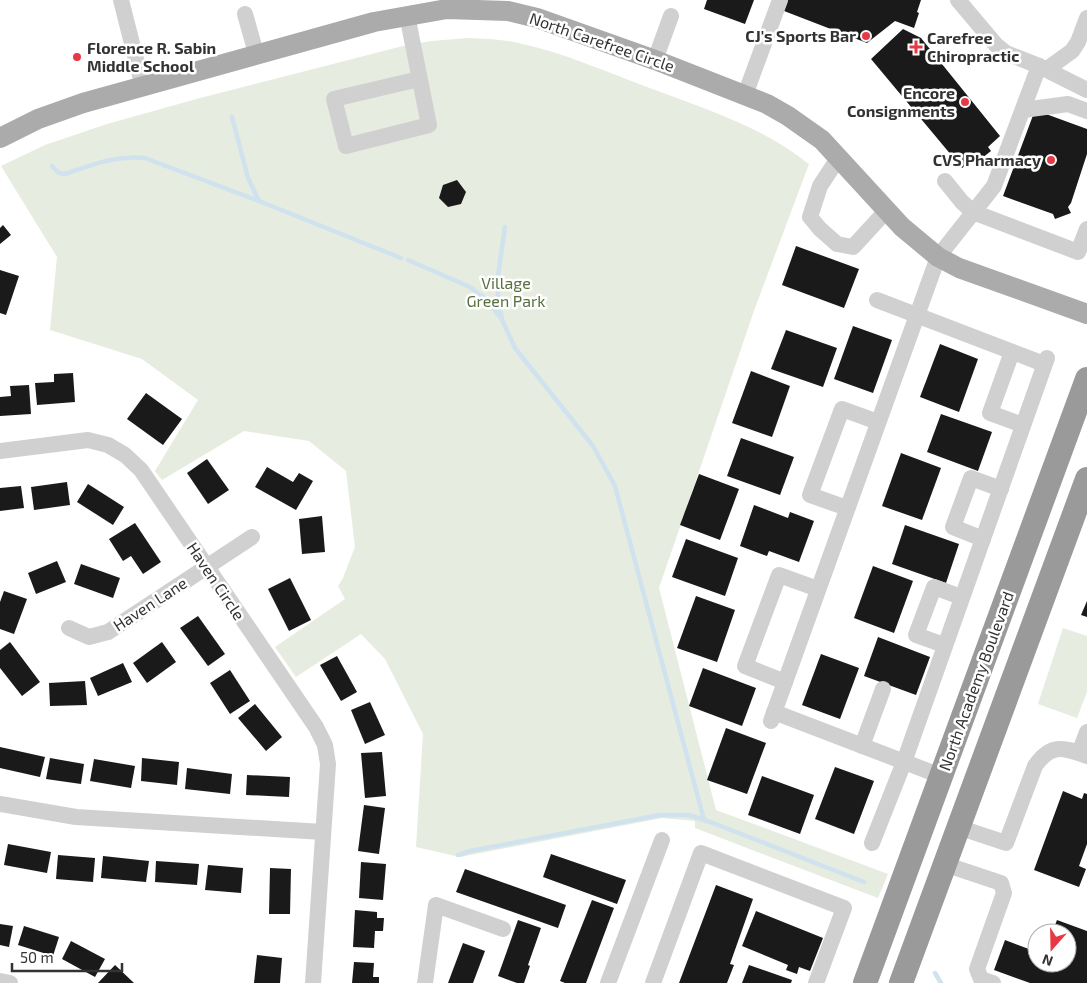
<svg xmlns="http://www.w3.org/2000/svg" width="1087" height="983" font-family="'Exo 2',sans-serif">
  <style>
    .green { fill: #e6ecdf }
    .lines { fill: none; stroke-linecap: round; stroke-linejoin: round }
    .stream { stroke: #cfe2ee; stroke-width: 4.5 }
    .building { fill: #1a1a1a }
    .minor { stroke: #d0d0d0; stroke-width: 16 }
    .major { stroke: #ababab; stroke-width: 20 }
    .highway { stroke: #9a9a9a; stroke-width: 24 }
    .poi-dot { fill: #e63946; stroke: #fff; stroke-width: 2 }
    .labels { text-anchor: middle; stroke-width: 5; stroke-linejoin: round; paint-order: stroke }
    .poi-label { font-size: 16px; font-weight: bold; fill: #333; stroke: #fff; text-anchor: end }
    .street-label { font-size: 16px; fill: #333; stroke: #fff }
    .park-label { font-size: 16px; fill: #56703f; stroke: #fff }
  </style>
  <rect width="100%" height="100%" fill="#fff"/>
  <!-- green -->
  <g class="green">
    <path d="M468 38C484 39 499 39 514 42 563 52 609 73 655 90 711 111 762 127 809 164L755 308 659 588 716 810 888 874 878 898 695 828V821L662 818 460 857 416 847 423 734 385 659 361 634 296 677 275 647 345 599 338 586 343 578 355 547 346 471 309 441 244 431 162 480 155 471 198 400 142 359 50 330 57 257 1 166 45 145 107 124 200 98 403 46 431 41Z"/>
    <polygon points="1063,628 1087,636 1087,692 1077,718 1038,704"/>
  </g>
  <g class="lines">
    <!-- stream -->
    <g class="stream">
      <polyline points="232,117 248,178 259,201"/>
      <path d="M52 166 59 173 65 174C92 165 116 155 145 158L259 201 401 258"/>
      <polyline points="505,227 498,276 498,297 502,320 515,348 593,446 615,486 704,820"/>
      <polyline points="408,260 470,287 487,300 501,318"/>
      <polyline points="458,855 470,851 660,815 689,815 713,823 864,882"/>
      <polyline points="935,973 941,983"/>
    </g>
  </g>
  <!-- building -->
  <g class="building">
    <polygon points="707,0 754,0 745,24 704,9"/>
    <polygon points="788,0 921,0 917,12 919,13 914,28 895,21 867,43 784,11"/>
    <polygon points="903,29 921,38 1000,136 988,147 991,151 977,162 974,160 962,168 871,59"/>
    <polygon points="1035,110 1087,129 1087,154 1071,203 1068,207 1071,213 1055,219 1053,214 1003,196"/>
    <polygon points="457,180 466,192 461,204 448,207 439,198 443,185"/>
    <polygon points="3,225 11,235 0,244 0,228"/>
    <polygon points="796,246 859,269 844,308 782,285"/>
    <polygon points="0,270 19,276 6,315 0,313"/>
    <polygon points="853,326 892,340 873,393 834,379"/>
    <polygon points="786,330 837,348 823,387 771,369"/>
    <polygon points="940,344 978,359 959,412 920,397"/>
    <polygon points="751,371 790,386 772,437 732,423"/>
    <polygon points="73,373 75,402 37,405 35,383 54,382 54,374"/>
    <polygon points="29,385 31,414 0,416 0,397 11,396 10,386"/>
    <polygon points="146,393 182,419 163,445 127,419"/>
    <polygon points="941,414 992,432 978,471 927,452"/>
    <polygon points="741,438 794,457 780,495 727,476"/>
    <polygon points="901,453 941,468 922,520 882,506"/>
    <polygon points="207,459 229,490 208,504 187,473"/>
    <polygon points="267,467 293,482 299,473 313,481 296,510 255,487"/>
    <polygon points="699,474 739,489 720,540 680,525"/>
    <polygon points="67,482 70,505 34,510 31,487"/>
    <polygon points="88,484 124,507 113,525 77,502"/>
    <polygon points="21,486 24,508 0,511 0,488"/>
    <polygon points="754,505 788,518 790,512 814,521 799,562 769,551 767,556 740,546"/>
    <polygon points="322,516 325,552 302,554 299,519"/>
    <polygon points="135,523 161,562 143,574 131,556 123,561 109,539"/>
    <polygon points="905,525 959,544 946,583 892,564"/>
    <polygon points="686,539 738,558 725,596 672,577"/>
    <polygon points="57,561 66,582 36,594 28,573"/>
    <polygon points="81,564 120,578 113,598 74,584"/>
    <polygon points="873,566 913,581 894,633 854,618"/>
    <polygon points="290,578 311,620 289,631 268,589"/>
    <polygon points="4,591 27,599 14,634 0,629 0,602"/>
    <polygon points="696,596 735,610 717,662 677,648"/>
    <polygon points="1087,601 1087,617 1081,615"/>
    <polygon points="198,616 225,654 208,666 180,628"/>
    <polygon points="878,637 930,657 916,695 864,676"/>
    <polygon points="10,642 40,682 22,696 0,668 0,650"/>
    <polygon points="162,642 176,662 147,683 133,663"/>
    <polygon points="821,654 859,668 840,719 802,705"/>
    <polygon points="337,656 357,692 341,701 320,665"/>
    <polygon points="123,663 132,682 98,696 90,678"/>
    <polygon points="703,668 756,688 742,726 689,706"/>
    <polygon points="230,670 250,701 230,714 210,683"/>
    <polygon points="85,681 87,705 50,706 49,683"/>
    <polygon points="370,702 385,735 365,744 351,710"/>
    <polygon points="255,704 282,737 266,751 238,718"/>
    <polygon points="726,728 766,743 747,794 707,780"/>
    <polygon points="0,747 45,757 40,777 0,768"/>
    <polygon points="382,752 386,796 365,798 361,753"/>
    <polygon points="50,758 84,764 81,784 46,779"/>
    <polygon points="142,758 179,762 177,785 141,781"/>
    <polygon points="94,759 135,766 131,788 90,781"/>
    <polygon points="835,767 874,781 854,834 815,819"/>
    <polygon points="187,768 232,774 230,794 185,789"/>
    <polygon points="247,775 290,777 289,797 246,795"/>
    <polygon points="762,776 814,795 800,834 748,815"/>
    <polygon points="1063,791 1082,799 1084,793 1087,794 1087,844 1079,866 1086,869 1079,887 1034,870"/>
    <polygon points="364,805 385,808 379,854 358,851"/>
    <polygon points="8,844 51,852 47,873 4,865"/>
    <polygon points="551,854 626,880 617,904 543,877"/>
    <polygon points="58,855 95,858 93,882 56,879"/>
    <polygon points="103,856 149,861 146,882 101,878"/>
    <polygon points="156,861 199,864 197,885 155,882"/>
    <polygon points="361,862 386,864 383,900 359,898"/>
    <polygon points="208,865 243,868 241,893 205,890"/>
    <polygon points="270,868 291,869 290,914 269,914"/>
    <polygon points="465,869 566,905 558,928 456,892"/>
    <polygon points="716,885 753,899 730,964 734,965 727,983 679,983"/>
    <polygon points="592,900 614,908 586,983 565,983 560,981"/>
    <polygon points="355,910 377,912 377,918 384,918 383,931 375,931 374,948 353,947"/>
    <polygon points="756,911 823,938 810,971 799,967 797,974 786,970 788,965 742,946"/>
    <polygon points="518,920 541,928 528,965 530,966 524,983 517,983 498,976"/>
    <polygon points="1057,920 1087,931 1087,983 1030,983 994,970 1005,940 1037,952 1037,963 1067,963 1067,933 1052,933"/>
    <polygon points="0,924 13,926 9,947 0,945"/>
    <polygon points="24,926 59,937 53,956 18,945"/>
    <polygon points="71,941 105,959 95,977 62,959"/>
    <polygon points="463,943 485,951 473,983 448,983"/>
    <polygon points="257,955 282,958 280,983 254,983"/>
    <polygon points="354,962 374,963 373,977 379,977 379,983 352,983"/>
    <polygon points="115,965 134,983 98,983"/>
    <polygon points="749,965 792,980 791,983 742,983"/>
  </g>
  <g class="lines">
    <!-- minor -->
    <g class="minor">
      <polyline points="121,0 143,87"/>
      <polyline points="958,0 996,45 1006,53 1039,66 1087,90"/>
      <polyline points="245,14 256,53"/>
      <polyline points="407,15 429,125 346,146 334,99 419,79"/>
      <polyline points="655,60 671,16"/>
      <polyline points="1047,69 1072,51 1078,42 1087,18"/>
      <polyline points="745,95 780,0"/>
      <polyline points="1023,110 1068,104 1087,111"/>
      <polyline points="839,157 820,186 810,217 820,229 837,244 853,247 887,210"/>
      <polyline points="945,181 962,202 973,212 1078,252 1087,229"/>
      <polyline points="877,300 1044,364"/>
      <polyline points="1012,352 990,413 1023,425"/>
      <polyline points="0,451 88,440 108,445 125,455 141,470 316,727 325,745 328,764 313,983"/>
      <polyline points="847,508 810,495 842,409 878,422"/>
      <polyline points="983,539 953,527 971,478 1001,489"/>
      <polyline points="69,628 89,637 108,632 252,537"/>
      <polyline points="944,645 916,635 934,587 961,597"/>
      <polyline points="785,682 745,666 779,575 818,589"/>
      <polyline points="774,712 941,776"/>
      <polyline points="771,721 938,257 994,186 1039,66"/>
      <polyline points="862,746 883,689"/>
      <polyline points="1079,753 1087,732"/>
      <polyline points="0,804 76,817 323,832"/>
      <path d="M958 827 1006 843 1035 766C1051 743 1064 747 1087 756"/>
      <polyline points="872,843 904,762 1047,358"/>
      <polyline points="944,864 1001,883 1004,893 977,969 981,979 993,983"/>
      <polyline points="0,981 10,983"/>
      <polyline points="425,983 436,905 503,929"/>
      <polyline points="608,983 662,840"/>
      <polyline points="653,983 701,853 844,908 816,983"/>
    </g>
    <!-- major -->
    <polyline class="major" points="0,138 38,119 83,103 374,22 447,9 508,11 537,18 655,60 767,104 788,116 822,140 902,227 938,257 959,268 1087,314"/>
    <!-- highway -->
    <g class="highway">
      <polyline points="865,983 1087,379"/>
      <polyline points="901,983 1087,479"/>
    </g>
  </g>
  <!-- markers -->
  <g class="poi-dot">
    <circle cx="866" cy="36" r="5"/>
    <path d="M913.5 39.5h5v5h5v5h-5v5h-5v-5h-5v-5h5z"/>
    <circle cx="77" cy="57" r="5"/>
    <circle cx="965" cy="102" r="5"/>
    <circle cx="1051" cy="160" r="5"/>
  </g>
  <g class="labels">
    <!-- poi labels -->
    <g class="poi-label">
      <text x="856" y="42">CJ's Sports Bar</text>
      <text x="927" y="44" text-anchor="start">Carefree<tspan x="927" dy="18">Chiropractic</tspan></text>
      <text x="87" y="54" text-anchor="start">Florence R. Sabin<tspan x="87" dy="18">Middle School</tspan></text>
      <text x="955" y="99">Encore<tspan x="955" dy="18">Consignments</tspan></text>
      <text x="1041" y="166">CVS Pharmacy</text>
    </g>
    <!-- street labels -->
    <g class="street-label">
      <text transform="translate(602 42) rotate(19)" y="6">North Carefree Circle</text>
      <text transform="translate(216 581) rotate(56)" y="6">Haven Circle</text>
      <text transform="translate(150 604) rotate(-33)" y="6">Haven Lane</text>
      <text transform="translate(976 681) rotate(-70)" y="6">North Academy Boulevard</text>
    </g>
    <!-- park labels -->
    <g class="park-label">
      <text x="506" y="289">Village<tspan x="506" dy="18">Green Park</tspan></text>
    </g>
  </g>
  <!-- north arrow -->
  <g transform="translate(1052 948) rotate(200)"><circle r="24" fill="#ffffff" stroke="#adadad"/>
  <path d="M0-4L9 19L0 12L-9 19Z" fill="#e63946"/>
  <text y="-8" font-size="14" font-weight="bold" text-anchor="middle" fill="#333333">N</text>
  </g>
  <!-- scale -->
  <path d="M12 963v8h110v-8" fill="none" stroke="#333333" stroke-width="2.5"/>
  <text x="20" y="963" font-size="15" fill="#333333" stroke="#ffffff" stroke-width="4" paint-order="stroke">50 m</text>
</svg>
